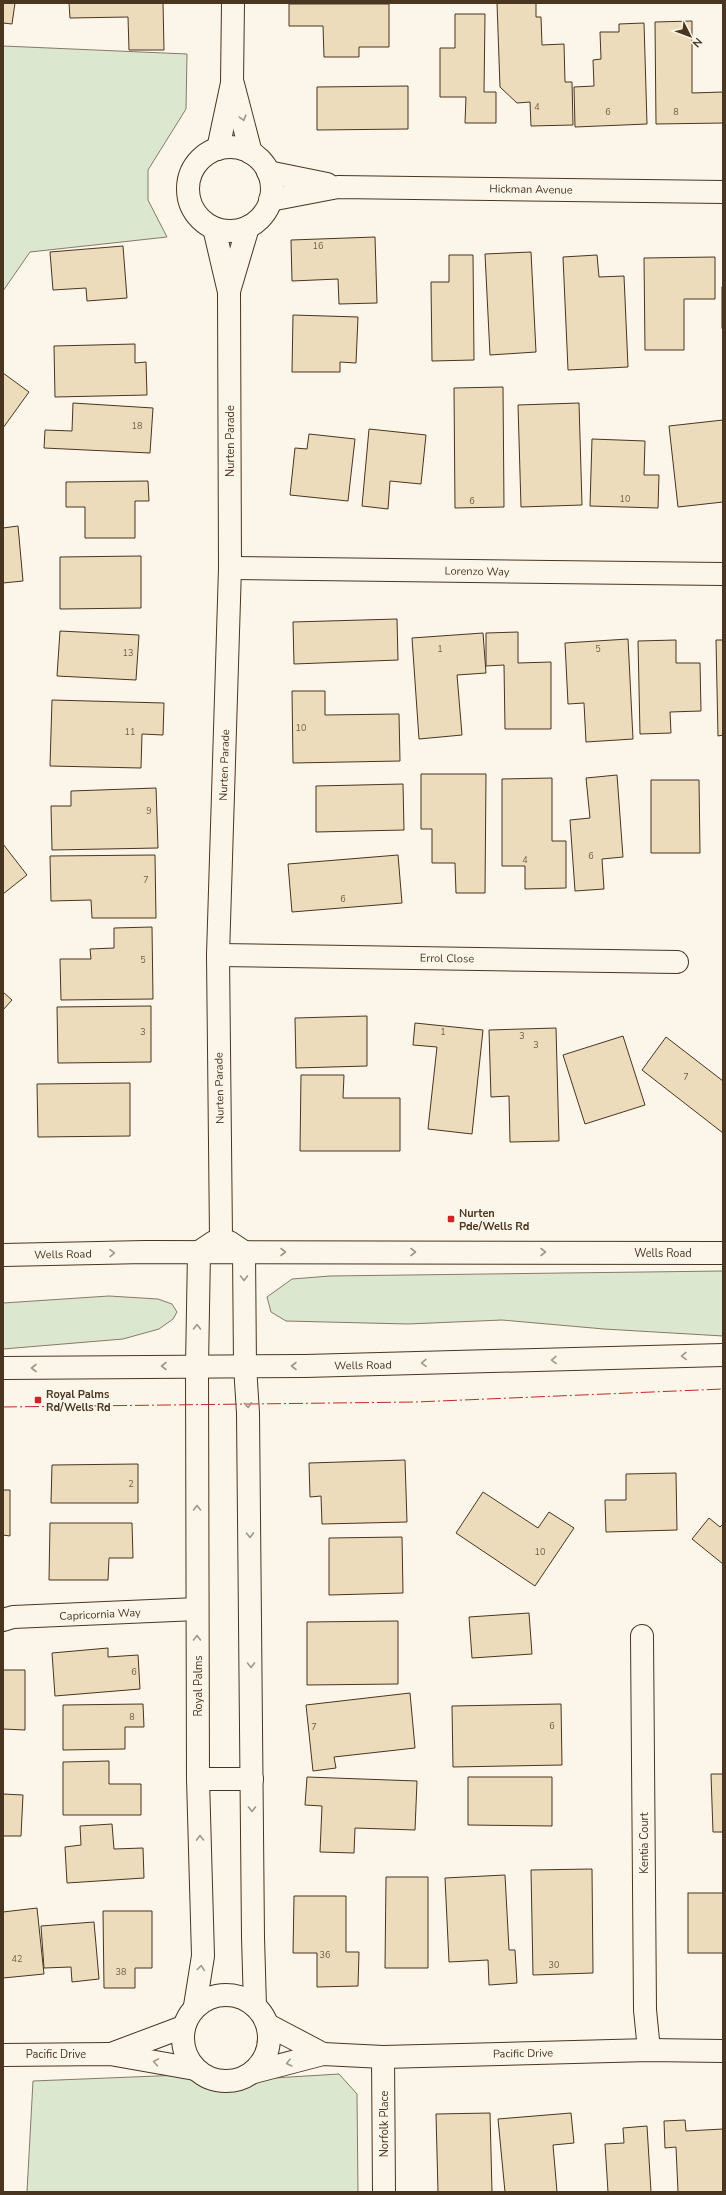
<svg xmlns="http://www.w3.org/2000/svg" width="726" height="2195" font-family="'Nunito Sans',sans-serif">
  <style>
    .green { fill: #dce7d0; stroke: #887966 }
    .building { fill: #ecdcbc; stroke: #4a3520 }
    .lines { fill: none; stroke-linecap: round; stroke-linejoin: round }
    .street-casing { stroke: #4a3520; stroke-width: 24 }
    .secondary-casing { stroke: #4a3520; stroke-width: 24 }
    .primary-casing { stroke: #4a3520; stroke-width: 24 }
    .street { stroke: #fbf6e9; stroke-width: 22 }
    .secondary { stroke: #fbf6e9; stroke-width: 22 }
    .primary { stroke: #fbf6e9; stroke-width: 22 }
    .power { stroke: #c62828; stroke-width: 1; stroke-dasharray: 14 3 2 3; stroke-linecap: butt }
    .oneway { stroke: #a29684 }
    .poi-dot { fill: #c62828; stroke: #fbf6e9; stroke-width: 1.5 }
    .labels { text-anchor: middle; stroke-width: 3; stroke-linejoin: round; paint-order: stroke }
    .number-label { font-size: 9px; fill: #725f47 }
    .street-label { font-size: 11px; fill: #4a3520; stroke: #fbf6e9 }
    .poi-label { font-size: 11px; font-weight: bold; fill: #4a3520; stroke: #fbf6e9; text-anchor: start }
  </style>
  <rect width="100%" height="100%" fill="#fbf6e9"/>
  <!-- green -->
  <g class="green">
    <polygon points="3,46 187,54 186,109 148,170 148,200 167,237 30,252 3,291"/>
    <polygon points="723,1271 723,1336 604,1329 502,1320 408,1324 286,1321 271,1312 267,1297 292,1279 330,1276"/>
    <polygon points="109,1296 158,1299 172,1304 177,1312 173,1319 159,1329 123,1339 3,1349 3,1303"/>
    <polygon points="339,2074 357,2094 358,2192 27,2192 33,2081 182,2075 223,2085 274,2078"/>
  </g>
  <!-- building -->
  <g class="building">
    <polygon points="3,3 15,3 12,24 3,23"/>
    <polygon points="69,3 163,3 164,50 129,50 128,17 70,18"/>
    <polygon points="497,3 536,3 536,17 541,17 542,45 564,44 565,82 572,82 573,125 531,126 530,102 517,103 500,87"/>
    <polygon points="289,4 389,4 389,47 359,47 359,57 324,57 323,26 289,26"/>
    <polygon points="455,14 485,14 484,92 496,92 496,123 465,123 466,97 440,97 440,48 455,48"/>
    <polygon points="692,21 692,93 723,92 723,123 656,124 655,22"/>
    <polygon points="644,23 647,124 575,127 574,87 594,86 593,60 601,59 600,32 619,32 619,24"/>
    <polygon points="408,86 408,129 317,130 317,87"/>
    <polygon points="375,237 377,303 339,304 338,279 292,281 291,240"/>
    <polygon points="123,246 127,298 87,301 86,288 53,290 50,252"/>
    <polygon points="531,252 536,352 490,355 485,254"/>
    <polygon points="449,255 473,255 474,360 432,361 431,282 449,282"/>
    <polygon points="597,255 599,277 624,276 628,367 568,370 563,257"/>
    <polygon points="715,257 715,299 684,299 684,350 645,350 644,258"/>
    <rect x="722" y="287" width="1" height="41"/>
    <polygon points="293,315 358,317 356,363 340,362 340,372 292,372"/>
    <polygon points="135,344 135,363 146,362 147,395 55,397 54,346"/>
    <polygon points="3,373 29,392 3,428"/>
    <polygon points="503,387 504,507 455,508 454,388"/>
    <polygon points="73,403 153,408 150,453 44,448 45,430 72,431"/>
    <polygon points="579,403 582,505 521,507 518,405"/>
    <polygon points="723,420 723,502 678,507 669,426"/>
    <polygon points="369,429 426,435 421,484 390,481 388,509 362,506"/>
    <polygon points="309,434 355,439 348,501 290,495 295,448 307,449"/>
    <polygon points="592,439 645,441 644,475 659,475 658,508 590,506"/>
    <polygon points="148,481 149,501 135,501 135,538 85,538 85,507 66,507 66,482"/>
    <polygon points="18,526 23,581 3,583 3,528"/>
    <polygon points="141,556 141,608 60,609 60,557"/>
    <polygon points="397,619 398,660 294,664 293,622"/>
    <polygon points="60,631 139,635 136,680 57,676"/>
    <polygon points="518,632 518,663 551,662 551,729 505,729 504,665 486,666 486,633"/>
    <polygon points="483,633 486,673 457,675 462,735 419,739 412,638"/>
    <polygon points="628,639 633,739 586,742 584,703 568,704 565,643"/>
    <polygon points="676,640 676,663 700,663 701,711 670,712 671,733 640,734 638,641"/>
    <polygon points="716,640 723,640 723,735 718,736"/>
    <polygon points="292,691 325,691 325,715 399,714 400,761 293,763"/>
    <polygon points="52,700 164,703 163,735 142,734 141,768 50,766"/>
    <polygon points="421,774 486,774 485,893 456,893 455,863 432,863 432,829 421,829"/>
    <polygon points="617,775 623,857 602,859 604,889 575,891 570,820 590,818 586,778"/>
    <polygon points="552,778 552,841 566,841 566,888 525,889 525,866 502,866 502,779"/>
    <polygon points="651,780 699,780 700,853 651,853"/>
    <polygon points="403,784 404,830 316,832 316,786"/>
    <polygon points="156,788 158,848 52,850 51,806 71,806 71,791"/>
    <polygon points="3,844 27,875 3,894"/>
    <polygon points="155,855 156,918 92,918 91,900 51,901 50,856"/>
    <polygon points="398,855 402,903 292,912 288,864"/>
    <polygon points="152,927 153,999 61,1000 60,959 91,959 90,949 114,948 114,928"/>
    <polygon points="3,992 12,1000 3,1010"/>
    <polygon points="151,1006 151,1062 58,1063 57,1007"/>
    <polygon points="367,1016 367,1066 296,1068 295,1018"/>
    <polygon points="415,1023 483,1030 472,1134 428,1129 437,1047 413,1045"/>
    <polygon points="556,1028 559,1141 510,1142 509,1096 491,1097 489,1030"/>
    <polygon points="623,1036 645,1105 585,1124 563,1055"/>
    <polygon points="666,1037 723,1081 723,1133 642,1070"/>
    <polygon points="301,1075 344,1075 343,1098 400,1098 400,1151 300,1151"/>
    <polygon points="130,1083 130,1136 38,1137 37,1084"/>
    <polygon points="405,1460 407,1522 322,1524 321,1496 310,1497 309,1463"/>
    <polygon points="138,1464 138,1503 51,1503 52,1465"/>
    <polygon points="676,1473 677,1530 606,1532 605,1500 626,1500 626,1474"/>
    <polygon points="3,1490 10,1490 10,1536 3,1535"/>
    <polygon points="483,1492 538,1528 549,1512 574,1528 535,1586 456,1533"/>
    <polygon points="709,1518 720,1527 723,1524 723,1564 692,1539"/>
    <polygon points="50,1523 132,1523 133,1558 109,1558 108,1580 49,1580"/>
    <polygon points="402,1537 403,1593 329,1595 329,1538"/>
    <polygon points="529,1613 532,1654 472,1658 469,1617"/>
    <polygon points="398,1621 398,1684 307,1685 307,1622"/>
    <polygon points="108,1648 108,1657 138,1655 140,1689 55,1696 52,1653"/>
    <polygon points="3,1670 25,1670 25,1730 3,1729"/>
    <polygon points="410,1693 415,1748 334,1757 336,1768 313,1771 306,1705"/>
    <polygon points="143,1704 144,1727 125,1727 125,1749 63,1750 63,1705"/>
    <polygon points="561,1704 562,1765 453,1767 452,1706"/>
    <polygon points="109,1761 109,1784 141,1784 141,1815 63,1815 63,1762"/>
    <polygon points="711,1774 723,1774 723,1832 713,1832"/>
    <polygon points="307,1777 417,1781 415,1830 355,1828 354,1853 320,1852 322,1806 305,1805"/>
    <polygon points="468,1777 552,1777 552,1826 468,1825"/>
    <polygon points="3,1794 23,1795 21,1836 3,1836"/>
    <polygon points="112,1824 114,1849 143,1848 144,1878 67,1883 65,1847 81,1845 80,1826"/>
    <polygon points="592,1869 593,1973 533,1975 531,1870"/>
    <polygon points="505,1875 509,1950 515,1950 517,1983 489,1985 488,1960 449,1962 445,1878"/>
    <polygon points="386,1877 428,1877 428,1968 385,1968"/>
    <rect x="688" y="1893" width="35" height="60"/>
    <polygon points="294,1896 346,1896 346,1952 359,1952 358,1986 317,1987 317,1953 293,1953"/>
    <polygon points="37,1908 44,1974 3,1978 3,1912"/>
    <polygon points="103,1911 152,1911 152,1968 135,1968 135,1988 104,1988"/>
    <polygon points="94,1922 99,1979 72,1982 71,1967 44,1968 41,1926"/>
    <polygon points="490,2113 492,2192 438,2192 436,2114"/>
    <polygon points="571,2113 574,2143 553,2145 557,2192 505,2192 498,2119"/>
    <polygon points="685,2120 686,2131 723,2129 723,2192 678,2192 676,2147 665,2148 664,2121"/>
    <polygon points="647,2126 651,2192 608,2192 605,2144 624,2143 623,2128"/>
  </g>
  <g class="lines">
    <defs>
      <g id="street">
        <polyline points="268,172 327,184"/>
        <polyline points="270,200 338,187 723,192"/>
        <polyline points="230,568 723,574"/>
        <polyline points="218,955 677,962"/>
        <polyline points="245,1366 248,1413 253,1937 255,2006"/>
        <polyline points="3,1620 13,1617 197,1609"/>
        <polyline points="642,1636 645,2010 649,2050"/>
        <polyline points="198,1779 252,1779"/>
        <circle cx="226" cy="2038" r="43"/>
        <polyline points="195,2006 203,1956 198,1779 197,1366"/>
        <polyline points="268,2025 323,2054"/>
        <polyline points="111,2054 183,2027"/>
        <polyline points="3,2055 110,2054 195,2069"/>
        <polyline points="383,2057 384,2192"/>
        <polyline points="254,2072 323,2054 383,2057 649,2050 723,2051"/>
      </g>
      <g id="secondary">
        <polyline points="233,84 251,153"/>
        <circle cx="230" cy="189" r="42"/>
        <polyline points="218,149 232,83 233,3"/>
        <polyline points="214,228 229,292 230,568 218,955 221,1237"/>
        <polyline points="229,291 248,227"/>
        <polyline points="229,1242 244,1252 245,1366"/>
        <polyline points="197,1366 199,1252 214,1242"/>
      </g>
      <g id="primary">
        <polyline points="3,1255 145,1252 723,1253"/>
        <polyline points="3,1368 305,1366 723,1355"/>
      </g>
    </defs>
    <!-- street casing -->
    <use href="#street" class="street-casing"/>
    <!-- secondary casing -->
    <use href="#secondary" class="secondary-casing"/>
    <!-- primary casing -->
    <use href="#primary" class="primary-casing"/>
    <!-- street -->
    <use href="#street" class="street"/>
    <!-- secondary -->
    <use href="#secondary" class="secondary"/>
    <!-- primary -->
    <use href="#primary" class="primary"/>
    <!-- power -->
    <polyline class="power" points="3,1407 416,1402 723,1389"/>
  </g>
  <!-- one-way arrows -->
  <defs><path id="oneway-chevron" d="M-2-3.5L2.5 0L-2 3.5" fill="none" stroke-width="1.6" stroke-linecap="round" stroke-linejoin="round"/></defs>
  <g class="oneway">
    <use href="#oneway-chevron" transform="translate(243 118) rotate(75)"/>
    <use href="#oneway-chevron" transform="translate(283 1252)"/>
    <use href="#oneway-chevron" transform="translate(413 1252)"/>
    <use href="#oneway-chevron" transform="translate(543 1252)"/>
    <use href="#oneway-chevron" transform="translate(112 1253) rotate(-1)"/>
    <use href="#oneway-chevron" transform="translate(244 1278) rotate(89)"/>
    <use href="#oneway-chevron" transform="translate(197 1327) rotate(-89)"/>
    <use href="#oneway-chevron" transform="translate(684 1356) rotate(178)"/>
    <use href="#oneway-chevron" transform="translate(554 1360) rotate(179)"/>
    <use href="#oneway-chevron" transform="translate(424 1363) rotate(179)"/>
    <use href="#oneway-chevron" transform="translate(164 1366) rotate(-180)"/>
    <use href="#oneway-chevron" transform="translate(294 1366) rotate(-180)"/>
    <use href="#oneway-chevron" transform="translate(34 1368) rotate(180)"/>
    <use href="#oneway-chevron" transform="translate(248 1405) rotate(86)"/>
    <use href="#oneway-chevron" transform="translate(197 1508) rotate(-90)"/>
    <use href="#oneway-chevron" transform="translate(250 1535) rotate(89)"/>
    <use href="#oneway-chevron" transform="translate(197 1638) rotate(-90)"/>
    <use href="#oneway-chevron" transform="translate(251 1665) rotate(89)"/>
    <use href="#oneway-chevron" transform="translate(252 1809) rotate(90)"/>
    <use href="#oneway-chevron" transform="translate(200 1838) rotate(-91)"/>
    <use href="#oneway-chevron" transform="translate(201 1968) rotate(-82)"/>
    <use href="#oneway-chevron" transform="translate(156 2062) rotate(-170)"/>
    <use href="#oneway-chevron" transform="translate(289 2063) rotate(166)"/>
  </g>
  <!-- markers -->
  <g class="poi-dot">
    <rect x="447" y="1215" width="8" height="8" rx="2"/>
    <rect x="34" y="1396" width="8" height="8" rx="2"/>
  </g>
  <g class="labels">
    <!-- number labels -->
    <g class="number-label">
      <text x="537" y="110">4</text>
      <text x="608" y="115">6</text>
      <text x="676" y="115">8</text>
      <text x="318" y="249">16</text>
      <text x="137" y="429">18</text>
      <text x="625" y="502">10</text>
      <text x="472" y="504">6</text>
      <text x="440" y="652">1</text>
      <text x="598" y="652">5</text>
      <text x="128" y="656">13</text>
      <text x="301" y="731">10</text>
      <text x="130" y="735">11</text>
      <text x="149" y="814">9</text>
      <text x="591" y="859">6</text>
      <text x="525" y="863">4</text>
      <text x="146" y="883">7</text>
      <text x="343" y="902">6</text>
      <text x="143" y="963">5</text>
      <text x="143" y="1035">3</text>
      <text x="443" y="1035">1</text>
      <text x="522" y="1039">3</text>
      <text x="536" y="1048">3</text>
      <text x="686" y="1080">7</text>
      <text x="131" y="1487">2</text>
      <text x="540" y="1555">10</text>
      <text x="134" y="1675">6</text>
      <text x="132" y="1720">8</text>
      <text x="552" y="1729">6</text>
      <text x="314" y="1730">7</text>
      <text x="325" y="1958">36</text>
      <text x="17" y="1962">42</text>
      <text x="554" y="1968">30</text>
      <text x="121" y="1975">38</text>
    </g>
    <!-- street labels -->
    <g class="street-label">
      <text transform="translate(531 189) rotate(1)" y="4">Hickman Avenue</text>
      <text transform="translate(230 441) rotate(-90)" y="4">Nurten Parade</text>
      <text transform="translate(477 571) rotate(1)" y="4">Lorenzo Way</text>
      <text transform="translate(224 765) rotate(-88)" y="4">Nurten Parade</text>
      <text transform="translate(447 958) rotate(1)" y="4">Errol Close</text>
      <text transform="translate(219 1088) rotate(-91)" y="4">Nurten Parade</text>
      <text x="663" y="1257">Wells Road</text>
      <text transform="translate(63 1254) rotate(-1)" y="4">Wells Road</text>
      <text transform="translate(363 1365) rotate(-1)" y="4">Wells Road</text>
      <text transform="translate(100 1614) rotate(-3)" y="4">Capricornia Way</text>
      <text transform="translate(198 1686) rotate(-90)" y="4">Royal Palms</text>
      <text transform="translate(644 1843) rotate(-90)" y="4">Kentia Court</text>
      <text transform="translate(523 2053) rotate(-1)" y="4">Pacific Drive</text>
      <text x="56" y="2058">Pacific Drive</text>
      <text transform="translate(384 2124) rotate(-90)" y="4">Norfolk Place</text>
    </g>
    <!-- poi labels -->
    <g class="poi-label">
      <text x="459" y="1217">Nurten<tspan x="459" dy="13">Pde/Wells Rd</tspan></text>
      <text x="46" y="1398">Royal Palms<tspan x="46" dy="13">Rd/Wells Rd</tspan></text>
    </g>
  </g>
  <!-- border -->
  <rect width="726" height="2195" fill="none" stroke="#4a3520" stroke-width="8"/>
  <!-- north arrow -->
  <g transform="translate(690 36) rotate(132)" stroke="#fbf6e9" stroke-width="3" paint-order="stroke">
  <path d="M0-3L7 15L0 10L-7 15Z" fill="#4a3520"/>
  <text y="-6" font-size="11" font-weight="bold" text-anchor="middle" fill="#4a3520">N</text>
  </g>
</svg>
